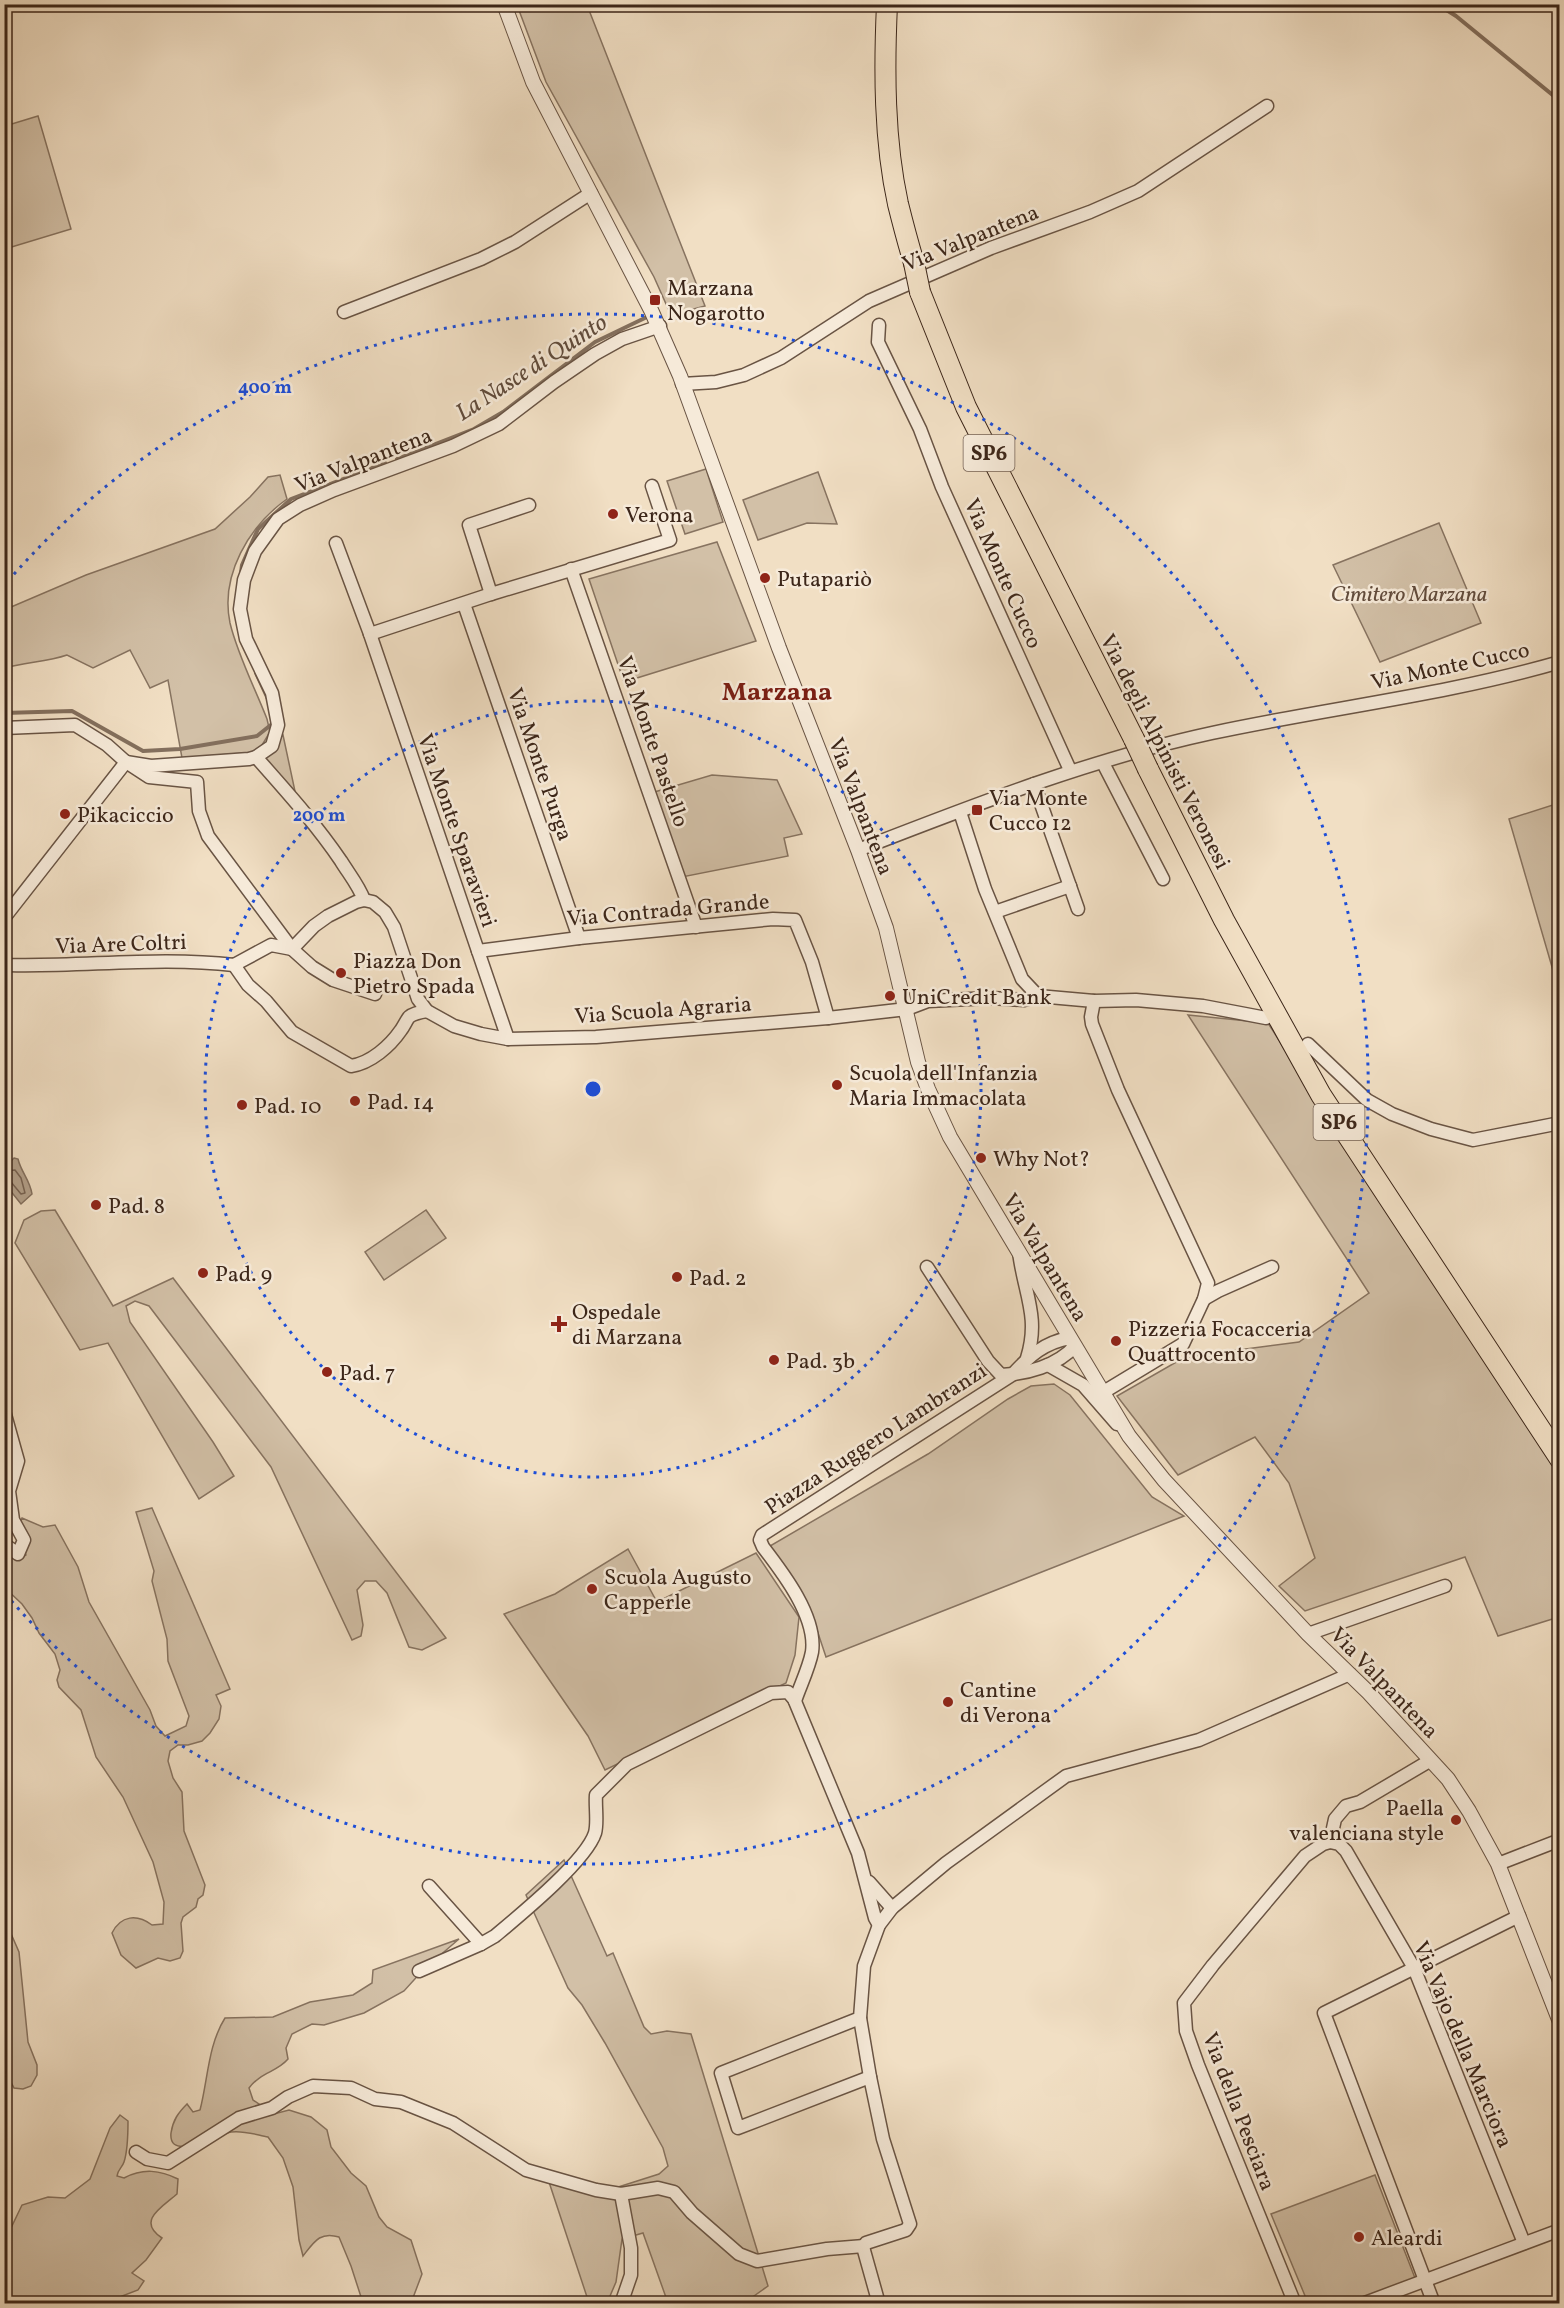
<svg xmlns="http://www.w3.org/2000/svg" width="1564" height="2308" font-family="Vollkorn,serif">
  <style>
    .green { fill: #d2c0a7; stroke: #877360; stroke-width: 1.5 }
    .water { fill: #b3a08a; stroke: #836f5d; stroke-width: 1.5 }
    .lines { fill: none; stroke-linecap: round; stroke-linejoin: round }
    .shore { stroke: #786352; stroke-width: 1.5 }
    .stream { stroke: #836f5d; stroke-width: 4 }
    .minor-casing { stroke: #695444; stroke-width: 15 }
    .tertiary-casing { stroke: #695444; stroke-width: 16 }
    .trunk-casing { stroke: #3c2619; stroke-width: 22 }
    .minor { stroke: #f6ead9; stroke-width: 12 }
    .tertiary { stroke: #f6ead9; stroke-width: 14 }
    .trunk { stroke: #f1dfc4; stroke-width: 20 }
    .trunk-bridge-casing { stroke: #3c2619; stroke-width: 22; stroke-linecap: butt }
    .trunk-bridge { stroke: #f1dfc4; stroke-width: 20 }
    .ring { fill: none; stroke: #1d4ed8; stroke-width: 3; stroke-dasharray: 3 6 }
    .poi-dot { fill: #8f2418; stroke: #f6ead9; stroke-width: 2 }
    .labels { text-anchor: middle; stroke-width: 5; stroke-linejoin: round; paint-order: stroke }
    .shield { fill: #f6ead9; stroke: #746153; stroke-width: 1.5 }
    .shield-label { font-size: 21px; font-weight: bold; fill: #3c2619 }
    .street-label { font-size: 22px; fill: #3c2619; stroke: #f6ead9 }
    .poi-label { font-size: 22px; fill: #3c2619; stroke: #f6ead9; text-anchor: start }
    .park-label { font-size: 22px; font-style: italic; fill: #624c3c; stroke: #f6ead9 }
    .water-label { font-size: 24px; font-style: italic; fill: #604b3b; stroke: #f6ead9 }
    .quarter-label { font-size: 26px; font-weight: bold; fill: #7a1f14; stroke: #f6ead9 }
    .centre { fill: #1d4ed8; stroke: #f6ead9; stroke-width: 3 }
    .ring-label { font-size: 18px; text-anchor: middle; font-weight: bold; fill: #1d4ed8; stroke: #f6ead9; stroke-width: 5; stroke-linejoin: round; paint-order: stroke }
  </style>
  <rect width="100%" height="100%" fill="#f1dfc4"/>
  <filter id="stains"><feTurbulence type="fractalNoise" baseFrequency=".00333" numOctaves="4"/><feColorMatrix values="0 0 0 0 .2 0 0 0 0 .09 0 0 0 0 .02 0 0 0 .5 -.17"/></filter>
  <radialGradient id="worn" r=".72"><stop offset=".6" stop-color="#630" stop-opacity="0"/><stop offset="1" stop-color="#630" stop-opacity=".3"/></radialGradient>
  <!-- green -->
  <g class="green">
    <polygon points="517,5 587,5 705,306 671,315 654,277 546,82"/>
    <polygon points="38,116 71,229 5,249 5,126"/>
    <polygon points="706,469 723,522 685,534 667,481"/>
    <polygon points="818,472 837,524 807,523 758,540 743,500"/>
    <path d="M280 475 287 499C249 526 220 575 230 623 238 656 255 688 267 719L270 732 256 755 243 753 182 758 168 680 150 688 130 650 93 668 67 655C47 662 26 662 5 668L4 610 86 575 215 529 250 497 268 477Z"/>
    <polygon points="1439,523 1481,623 1380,662 1333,565"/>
    <polygon points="717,542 756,641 624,682 589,579"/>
    <polygon points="283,735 296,796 261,759"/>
    <polygon points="712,775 777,780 802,834 784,838 788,856 682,877 651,793"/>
    <polygon points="1559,803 1559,991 1509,819"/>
    <polygon points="1188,1015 1268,1023 1392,1219 1559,1475 1559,1617 1498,1636 1465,1557 1305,1611 1279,1586 1315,1558 1289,1483 1255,1437 1178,1475 1117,1396 1185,1357 1299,1342 1369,1293"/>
    <polygon points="55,1210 113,1306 173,1278 446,1638 422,1650 409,1647 387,1593 376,1581 365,1581 357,1590 363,1625 361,1636 352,1640 271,1467 149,1306 135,1301 126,1306 130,1322 213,1442 234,1476 199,1499 108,1343 80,1350 15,1243 24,1220 41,1211"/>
    <polygon points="426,1210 446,1238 384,1280 365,1252"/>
    <polygon points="1054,1384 1070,1395 1152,1497 1184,1516 826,1657 810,1609 770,1546 928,1454 1008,1399 1031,1386"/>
    <path d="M152 1508 230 1689 216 1695 221 1706 219 1719 210 1733 202 1741 188 1745H178L170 1751 168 1761 173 1778 182 1792 184 1831 205 1885 203 1895 198 1899 196 1907 183 1917 181 1923 183 1951 180 1958 170 1961 158 1958 136 1968 121 1955 112 1933C121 1915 137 1914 152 1925L163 1924 164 1902 153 1862 123 1797 96 1757 81 1710 59 1687 57 1680 60 1670 55 1654 39 1633 32 1618 22 1604 5 1588 4 1551 16 1560 26 1555C21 1543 16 1530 22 1518L43 1527 55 1525 78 1567 89 1602 150 1710 156 1726 165 1736 186 1726 189 1716 168 1661 167 1639 152 1581 154 1571 136 1512Z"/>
    <polygon points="628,1549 657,1602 756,1553 799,1617 795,1655 786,1683 605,1770 588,1736 504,1614 555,1594"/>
    <polygon points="564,1860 607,1956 613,1953 644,2027 651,2034 667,2031 691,2034 768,2286 744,2303 668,2303 643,2233 622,2239 616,2282 607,2303 589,2303 549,2182 612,2189 659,2174 668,2166 663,2148 605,2043 582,2005 568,1988 526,1895"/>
    <path d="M5 1920 19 1952 28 2042 37 2065V2075L31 2086 23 2089 14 2088C12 2083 6 2076 4 2071 0 2052 9 2030 4 2011Z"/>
    <path d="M459 1939 423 1970 404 1991 364 2013 324 2025 312 2024 292 2034 286 2048 288 2059C277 2072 261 2072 249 2088L253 2100 274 2114 289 2110 311 2117 327 2130 331 2147 351 2173 366 2186 379 2217 387 2227 411 2240 422 2274 411 2303H363L351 2266 339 2237C320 2231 314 2242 303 2256L299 2240 293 2187 283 2158 268 2137C257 2135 243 2130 231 2132 218 2134 168 2163 171 2133 173 2120 178 2113 187 2104L193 2112 200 2110C208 2079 208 2045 225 2018L273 2017 310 2002 353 1995 372 1983 373 1970Z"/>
    <path d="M120 2115 128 2121C128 2134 128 2150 124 2162 122 2168 118 2169 117 2176L124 2178C143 2168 160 2170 178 2179L177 2194C162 2207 136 2221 162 2238L146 2260 132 2273 144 2281 138 2290 117 2298 118 2303H6L5 2267 11 2228 22 2205 48 2197 65 2198 90 2179 110 2128Z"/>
    <polygon points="1375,2175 1415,2278 1348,2303 1308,2303 1271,2214"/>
  </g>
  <!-- water -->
  <path class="water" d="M14 1158 18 1159C21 1172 30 1180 32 1194L21 1204 5 1184V1167Z"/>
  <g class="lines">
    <!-- shore -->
    <polyline class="shore" points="4,1171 15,1170 21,1178 25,1193 21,1194 11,1182 4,1180"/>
    <!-- stream -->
    <g class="stream">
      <polyline points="1437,4 1456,16 1560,101"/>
      <polyline points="397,459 474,429 503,412 595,342 649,316"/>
      <polyline points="241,573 242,565 258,529 291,499 385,463"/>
      <polyline points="256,673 268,699"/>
      <polyline points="4,713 72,711 143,751 180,749 257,736 272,724"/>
    </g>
    <defs>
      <g id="minor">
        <polyline points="344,312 481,259 515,242 591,193"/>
        <polyline points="879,325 878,342 920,429 942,487 1070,770"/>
        <polyline points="682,384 716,382 744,375 781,358 869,301 991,248 1090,212 1138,191 1267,106"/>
        <polyline points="336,543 370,634 491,594 670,540 652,486"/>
        <polyline points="571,569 696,927"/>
        <polyline points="491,594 469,525 529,505"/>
        <polyline points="464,604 579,938"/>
        <polyline points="370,634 508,1039"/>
        <polyline points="4,728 75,725 107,745 126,762 149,777 197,782 199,811 208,836 292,949 312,967 333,980 375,994"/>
        <path d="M256 757C286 791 316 824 341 861 349 874 359 886 364 900"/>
        <polyline points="126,762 151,766 249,759 256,757 272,746 278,725 272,693 246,639 240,609 244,580 255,551 278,519 300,505 334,490 453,446 499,424 554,382 595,354 622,339 660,326"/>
        <polyline points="1103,763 1163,879"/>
        <polyline points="1034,784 1078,909"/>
        <polyline points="960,812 985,889 1022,979 1038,996"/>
        <path d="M858 850C974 805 1091 759 1212 733 1328 708 1446 695 1560 662"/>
        <polyline points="995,912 1070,886"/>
        <polyline points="4,918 126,762"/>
        <polyline points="292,949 314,926 328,916 356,902 364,900 373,902 385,912 394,927 418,999 427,1011 454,1026 481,1034 508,1039 596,1037 828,1018 907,1009 928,1001 991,998 1024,1000 1038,996 1094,1001 1136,1000 1203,1006 1266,1018"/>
        <polyline points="478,951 579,938 773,919 795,920 812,962 828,1018"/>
        <path d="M4 960 9 965C84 967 159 956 234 965"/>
        <path d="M234 965 248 985 266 1001 292 1032 351 1066C371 1063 390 1046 401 1030 404 1026 406 1021 409 1017 414 1013 420 1012 427 1011"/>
        <polyline points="234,965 271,945 292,949"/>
        <polyline points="1094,1001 1091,1017 1092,1024 1118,1090 1208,1283 1204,1299 1183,1344 1102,1393"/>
        <polyline points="1308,1044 1367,1100 1392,1114 1431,1129 1473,1140 1560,1123"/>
        <path d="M1019 1252C1024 1293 1040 1317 1027 1358"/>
        <path d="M927 1267 988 1361 1001 1375C1027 1374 1057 1366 1075 1346"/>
        <polyline points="1204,1299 1218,1291 1272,1267"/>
        <polyline points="1048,1365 1083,1385 1117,1424"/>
        <polyline points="4,1411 18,1461 9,1491 13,1520 24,1540 18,1554 4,1544"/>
        <polyline points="1308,1634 1445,1586"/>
        <path d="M795 1701C800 1686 809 1668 812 1652 817 1617 783 1573 763 1547L760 1540 762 1535 1012 1375C1029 1356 1045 1342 1070 1338"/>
        <polyline points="1330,1842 1339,1844 1346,1851 1414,1968 1524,2243"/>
        <polyline points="1330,1842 1335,1819 1346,1806 1360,1802 1431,1760"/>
        <polyline points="1498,1864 1560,1840"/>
        <polyline points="869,1882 892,1908"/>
        <polyline points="429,1886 481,1944"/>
        <path d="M419 1971 481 1944 495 1936C520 1915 586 1861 595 1833 598 1822 595 1807 596 1795L627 1764 771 1693 788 1692 794 1699 858 1853 875 1918 879 1925"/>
        <polyline points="860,2018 870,2077"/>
        <polyline points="136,2152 147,2159 168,2163 239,2118 272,2108 288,2097 313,2086 351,2088 375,2099 401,2102 453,2123 526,2170 596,2190 621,2194 658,2188 674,2192 692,2213 739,2254 757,2261 827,2249 864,2246"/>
        <polyline points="621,2194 631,2248 631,2275 621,2304"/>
        <polyline points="879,2304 863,2247 866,2243 906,2230 910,2224 883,2139 870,2077 738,2128 721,2073 860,2018 864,1966 879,1925 892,1908 946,1863 1066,1776 1199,1740 1350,1674"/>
        <polyline points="1295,2304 1198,2065 1186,2031 1184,2003 1213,1965 1305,1856 1323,1844 1330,1842"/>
        <polyline points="1362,2304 1560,2230"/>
        <polyline points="1434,2304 1324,2013 1519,1916"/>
      </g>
      <polyline id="tertiary" points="504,4 533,82 651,310 680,376 779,648 858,850 886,928 918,1062 928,1089 950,1137 1129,1436 1164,1480 1308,1634 1369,1693 1448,1779 1469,1811 1498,1864 1560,2022"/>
      <g id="trunk">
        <path d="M887 4C884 70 884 140 898 204 903 224 908 243 914 263"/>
        <polyline points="920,292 966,407 1134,739"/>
        <polyline points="1148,769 1224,920 1321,1095 1560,1459"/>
      </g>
    </defs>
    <!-- minor casing -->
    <use href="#minor" class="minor-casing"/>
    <!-- tertiary casing -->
    <use href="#tertiary" class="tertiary-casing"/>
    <!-- trunk casing -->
    <use href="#trunk" class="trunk-casing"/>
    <!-- minor -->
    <use href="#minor" class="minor"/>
    <!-- tertiary -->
    <use href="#tertiary" class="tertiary"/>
    <!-- trunk -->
    <use href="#trunk" class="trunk"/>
    <defs>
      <g id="trunk-bridge">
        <polyline points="914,263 920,292"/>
        <polyline points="1134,739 1148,769"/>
      </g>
    </defs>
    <!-- trunk-bridge casing -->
    <use href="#trunk-bridge" class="trunk-bridge-casing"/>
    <!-- trunk-bridge -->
    <use href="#trunk-bridge" class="trunk-bridge"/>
  </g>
  <!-- distance rings -->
  <g class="ring">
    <circle cx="593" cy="1089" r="388"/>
    <path d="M8 581A775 775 0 1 1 8 1597"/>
  </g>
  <!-- markers -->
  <g class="poi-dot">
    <rect x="649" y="294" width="12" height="12" rx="3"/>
    <circle cx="613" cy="514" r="6"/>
    <circle cx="765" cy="578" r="6"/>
    <rect x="971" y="804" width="12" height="12" rx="3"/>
    <circle cx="65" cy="814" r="6"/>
    <circle cx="341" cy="973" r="6"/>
    <circle cx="890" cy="996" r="6"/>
    <circle cx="837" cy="1085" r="6"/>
    <circle cx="355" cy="1101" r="6"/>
    <circle cx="242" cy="1105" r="6"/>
    <circle cx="981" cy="1158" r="6"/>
    <circle cx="96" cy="1205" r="6"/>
    <circle cx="203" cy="1273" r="6"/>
    <circle cx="677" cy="1277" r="6"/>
    <path d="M556 1315h6v6h6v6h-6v6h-6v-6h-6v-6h6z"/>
    <circle cx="1116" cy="1341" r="6"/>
    <circle cx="774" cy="1360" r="6"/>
    <circle cx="327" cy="1372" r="6"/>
    <circle cx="592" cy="1589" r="6"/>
    <circle cx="948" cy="1702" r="6"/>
    <circle cx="1456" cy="1820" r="6"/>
    <circle cx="1359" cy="2237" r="6"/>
  </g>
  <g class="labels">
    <!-- shield labels -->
    <g class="shield">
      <rect x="963.5" y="435" width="51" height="36" rx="4.5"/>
      <rect x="1313.5" y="1104" width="51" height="36" rx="4.5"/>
    </g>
    <g class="shield-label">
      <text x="989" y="460">SP6</text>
      <text x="1339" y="1129">SP6</text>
    </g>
    <!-- street labels -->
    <g class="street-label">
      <text transform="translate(970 237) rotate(-22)" y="8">Via Valpantena</text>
      <text transform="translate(363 459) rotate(-21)" y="8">Via Valpantena</text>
      <text transform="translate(1004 573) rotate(66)" y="8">Via Monte Cucco</text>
      <text transform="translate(1450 665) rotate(-12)" y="8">Via Monte Cucco</text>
      <text transform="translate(654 741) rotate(71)" y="8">Via Monte Pastello</text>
      <text transform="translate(1166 751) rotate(63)" y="8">Via degli Alpinisti Veronesi</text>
      <text transform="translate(541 764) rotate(71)" y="8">Via Monte Purga</text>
      <text transform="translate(862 806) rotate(69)" y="8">Via Valpantena</text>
      <text transform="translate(458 830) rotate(71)" y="8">Via Monte Sparavieri</text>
      <text transform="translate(668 909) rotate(-5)" y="8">Via Contrada Grande</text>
      <text transform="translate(121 943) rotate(-2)" y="8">Via Are Coltri</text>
      <text transform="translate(663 1009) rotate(-4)" y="8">Via Scuola Agraria</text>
      <text transform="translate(1046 1257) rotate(59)" y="8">Via Valpantena</text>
      <text transform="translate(875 1438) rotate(-33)" y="8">Piazza Ruggero Lambranzi</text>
      <text transform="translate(1385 1682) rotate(46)" y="8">Via Valpantena</text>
      <text transform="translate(1464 2044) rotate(67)" y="8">Via Vajo della Marciora</text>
      <text transform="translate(1240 2111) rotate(69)" y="8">Via della Pesciara</text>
    </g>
    <!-- poi labels -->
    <g class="poi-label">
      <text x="667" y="295">Marzana<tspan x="667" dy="25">Nogarotto</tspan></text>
      <text x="625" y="522">Verona</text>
      <text x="777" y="586">Putapariò</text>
      <text x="989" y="805">Via Monte<tspan x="989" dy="25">Cucco 12</tspan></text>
      <text x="77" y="822">Pikaciccio</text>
      <text x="353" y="968">Piazza Don<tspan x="353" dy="25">Pietro Spada</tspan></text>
      <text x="902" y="1004">UniCredit Bank</text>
      <text x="849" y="1080">Scuola dell'Infanzia<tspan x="849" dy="25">Maria Immacolata</tspan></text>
      <text x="367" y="1109">Pad. 14</text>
      <text x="254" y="1113">Pad. 10</text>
      <text x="993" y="1166">Why Not?</text>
      <text x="108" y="1213">Pad. 8</text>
      <text x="215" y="1281">Pad. 9</text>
      <text x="689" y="1285">Pad. 2</text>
      <text x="572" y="1319">Ospedale<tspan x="572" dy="25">di Marzana</tspan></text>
      <text x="1128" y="1336">Pizzeria Focacceria<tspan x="1128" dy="25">Quattrocento</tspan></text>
      <text x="786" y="1368">Pad. 3b</text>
      <text x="339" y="1380">Pad. 7</text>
      <text x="604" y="1584">Scuola Augusto<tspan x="604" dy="25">Capperle</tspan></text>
      <text x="960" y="1697">Cantine<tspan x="960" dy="25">di Verona</tspan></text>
      <text x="1444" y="1815" text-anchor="end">Paella<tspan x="1444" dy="25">valenciana style</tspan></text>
      <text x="1371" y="2245">Aleardi</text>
    </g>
    <!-- park labels -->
    <g class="park-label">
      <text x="1409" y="601">Cimitero Marzana</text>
    </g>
    <!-- water labels -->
    <g class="water-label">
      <text transform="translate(531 367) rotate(-33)" y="8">La Nasce di Quinto</text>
    </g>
    <!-- quarter labels -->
    <g class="quarter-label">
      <text x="777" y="700">Marzana</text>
    </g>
  </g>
  <circle cx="593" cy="1089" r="9" class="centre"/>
  <g class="ring-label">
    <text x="265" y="393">400 m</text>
    <text x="319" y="821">200 m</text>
  </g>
  <!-- margin -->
  <rect width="1564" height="2308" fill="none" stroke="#f1dfc4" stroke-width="24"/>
  <rect x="6" y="6" width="1552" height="2296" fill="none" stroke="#3c2619" stroke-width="3"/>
  <rect x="12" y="12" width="1540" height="2284" fill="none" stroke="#3c2619" stroke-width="1.5"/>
  <rect width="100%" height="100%" filter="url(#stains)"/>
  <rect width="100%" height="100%" fill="url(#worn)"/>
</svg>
